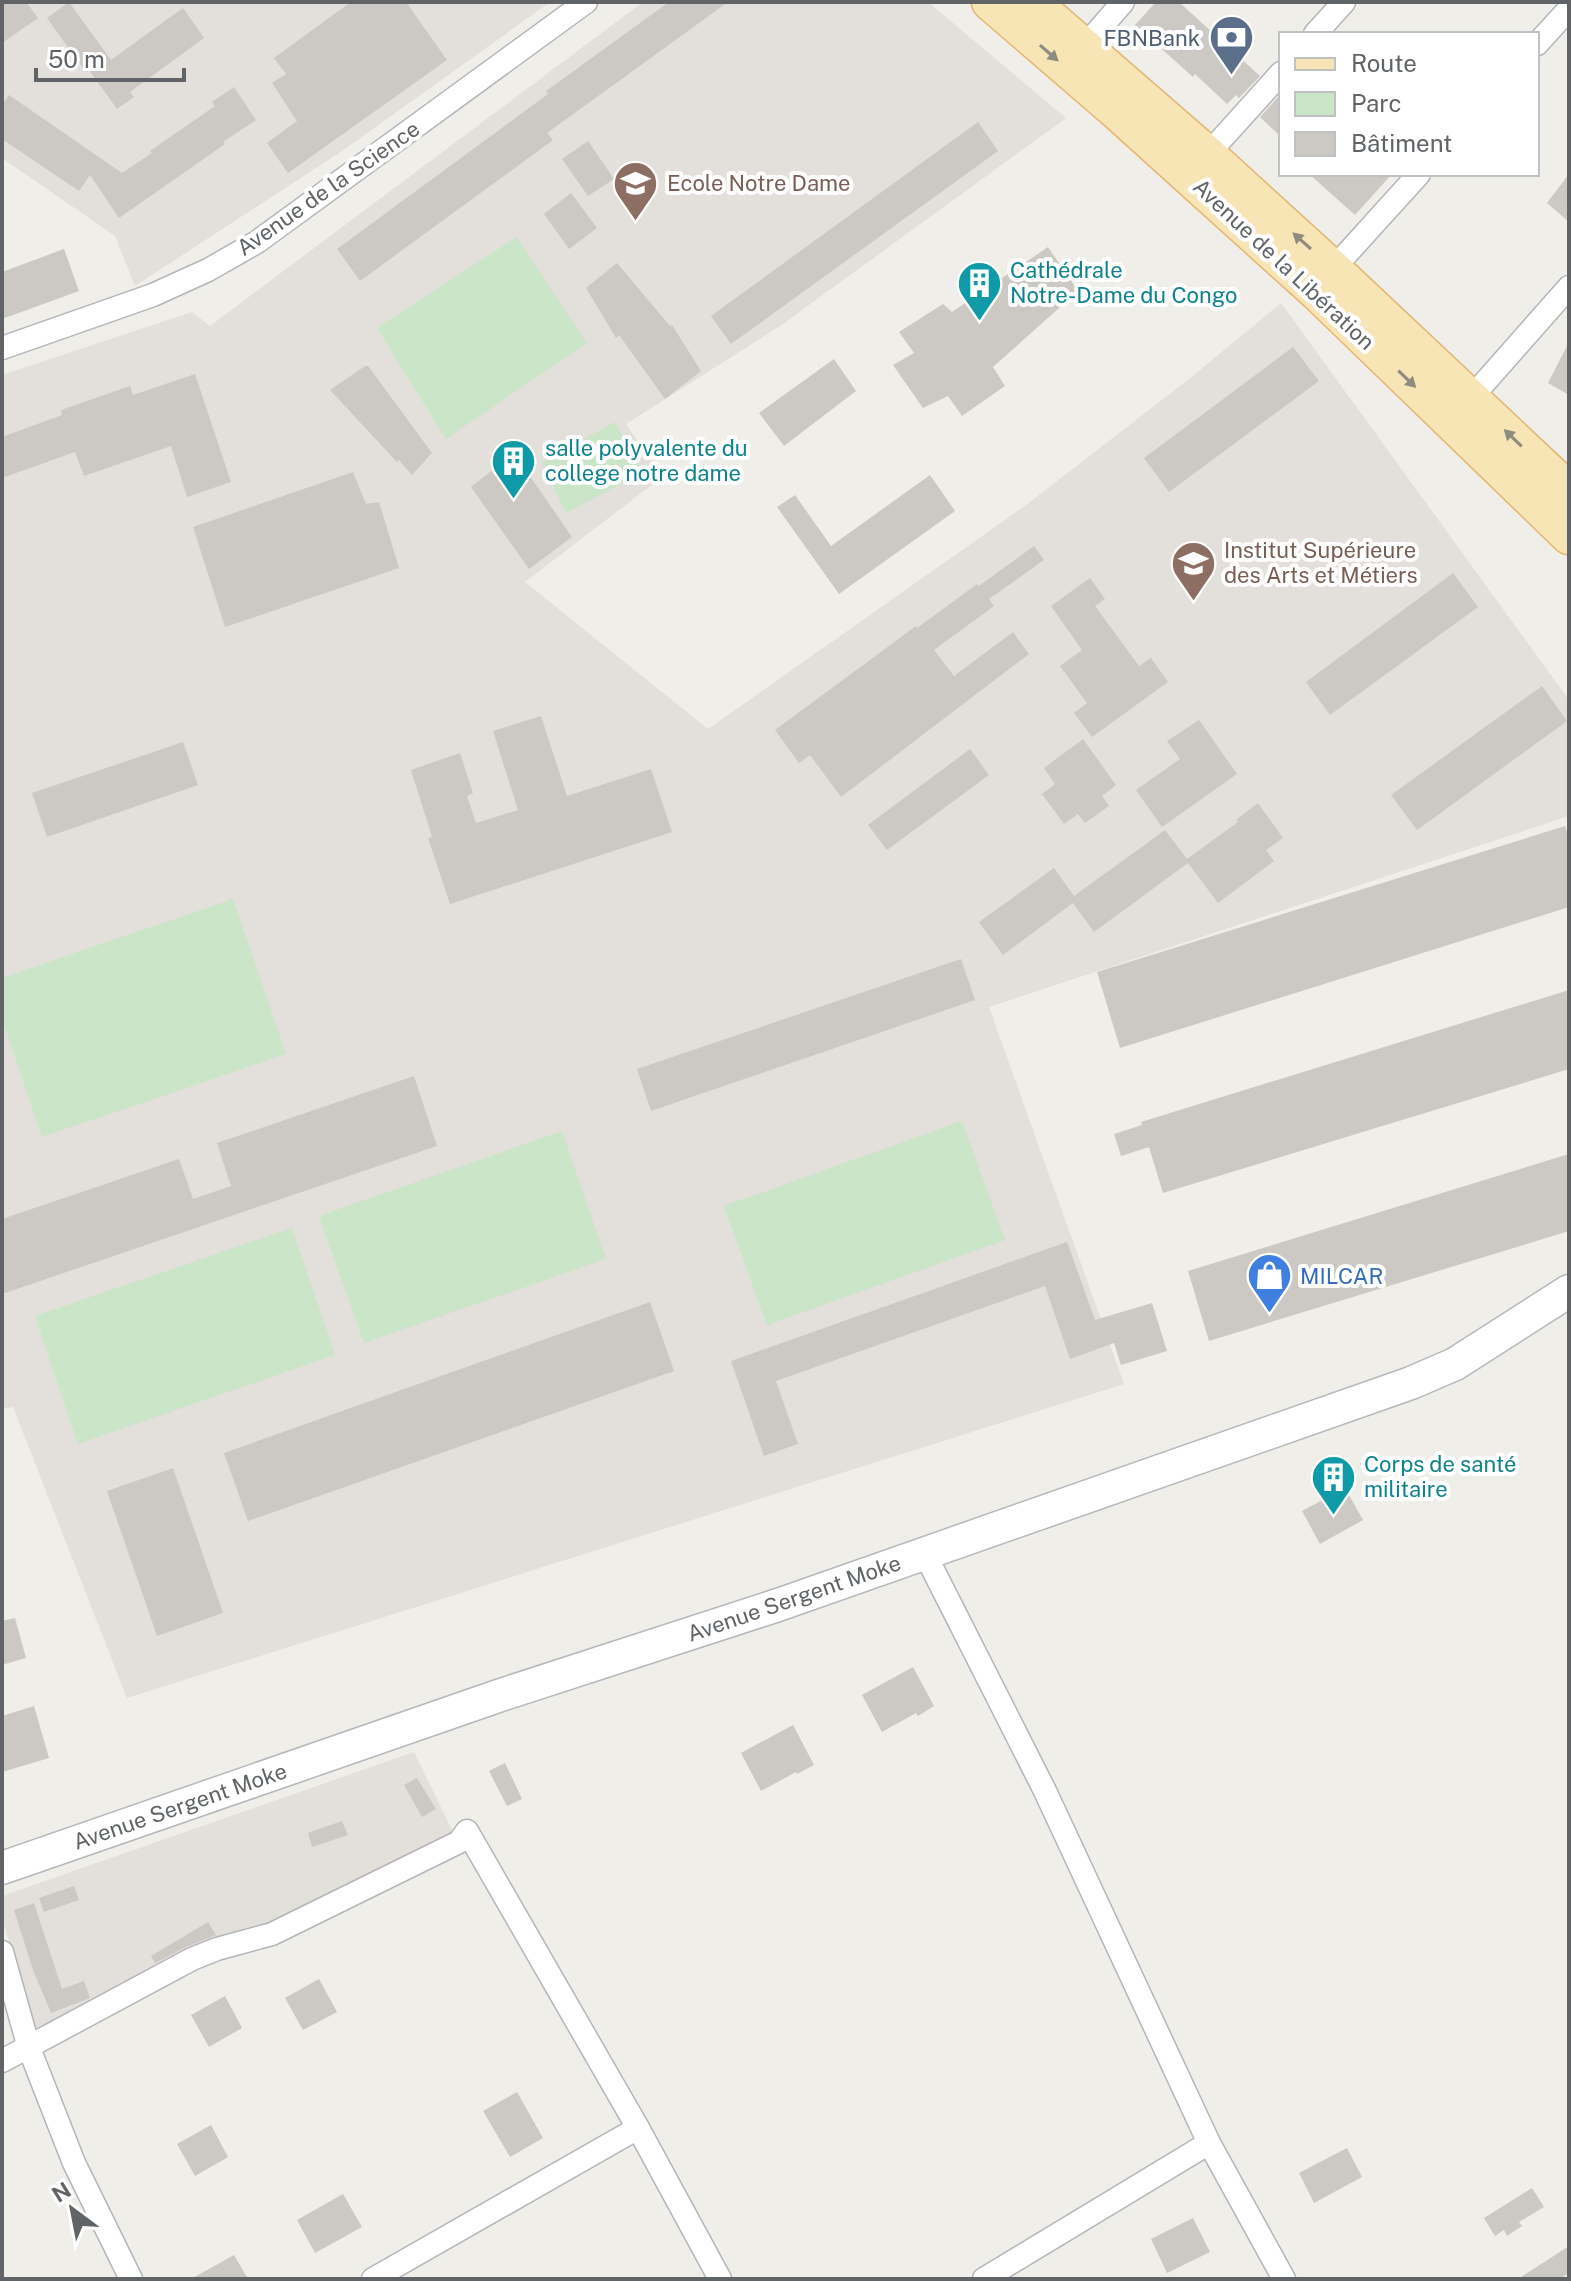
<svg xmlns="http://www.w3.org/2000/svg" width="1571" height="2281" font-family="'Public Sans',sans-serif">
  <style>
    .education { fill: #e3dfda }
    .green { fill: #cbe5c8 }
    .building { fill: #ccc9c5 }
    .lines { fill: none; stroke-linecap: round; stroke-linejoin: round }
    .minor-casing { stroke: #b3b6b9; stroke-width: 25 }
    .secondary-casing { stroke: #b5b8bb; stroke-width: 35 }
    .primary-casing { stroke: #e5b56d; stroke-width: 39 }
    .minor { stroke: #fff; stroke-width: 22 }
    .secondary { stroke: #fff; stroke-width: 32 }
    .primary { stroke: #f8e5b6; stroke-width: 36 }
    .oneway { fill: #8e8b7f }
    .labels { text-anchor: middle; stroke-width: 8; stroke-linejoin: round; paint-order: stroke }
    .service-label { font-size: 22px; fill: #4e5e75; stroke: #fff; text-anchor: end }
    .education-label { font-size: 22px; fill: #785e54; stroke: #fff; text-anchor: start }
    .street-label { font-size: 22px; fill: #606467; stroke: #fff }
    .culture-label { font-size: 22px; fill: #0d838f; stroke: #fff; text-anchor: start }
    .shop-label { font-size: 22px; fill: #366cbe; stroke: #fff; text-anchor: start }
  </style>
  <rect width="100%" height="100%" fill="#f0eee9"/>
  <!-- education -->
  <g class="education">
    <polygon points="2,2 550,2 342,151 135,286 115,236 2,158"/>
    <polygon points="643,2 928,2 1066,118 780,326 626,424 662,477 525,582 708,729 1026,505 1189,379 1281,303 1569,700 1569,816 989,1007 1124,1384 127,1698 13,1407 2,1409 2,375 192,312 210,326"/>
    <polygon points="414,1752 455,1836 275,1927 244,1930 175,1960 37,2034 2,1918 2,1896"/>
  </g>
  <!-- green -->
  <g class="green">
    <polygon points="517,237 587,343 446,439 377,328"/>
    <polygon points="615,422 643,472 566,513 542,463"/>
    <polygon points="233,899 286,1054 42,1137 2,1018 2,978"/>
    <polygon points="962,1121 1005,1240 767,1325 724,1206"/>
    <polygon points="562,1131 606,1259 364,1343 319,1216"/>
    <polygon points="292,1228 335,1355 78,1444 35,1316"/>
  </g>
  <!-- building -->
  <g class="building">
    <polygon points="2,2 26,2 38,18 2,43"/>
    <polygon points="69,2 111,60 183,8 204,38 130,92 134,97 117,109 86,66 83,68 47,18"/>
    <polygon points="351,2 406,2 447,60 288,173 267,143 297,121 272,83 286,74 274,58"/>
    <polygon points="669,2 728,2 547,133 553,140 360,281 337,249 548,94 546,91"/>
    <polygon points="1156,2 1179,2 1260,76 1239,98 1236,95 1227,104 1195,74 1193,77 1135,25"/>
    <polygon points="234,87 256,120 223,142 225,144 119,218 90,175 79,191 2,139 2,105 9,95 122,173 152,153 150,151 215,106 212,102"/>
    <polygon points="1280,95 1281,95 1281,137 1260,117"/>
    <polygon points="978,122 998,151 731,344 711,316"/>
    <polygon points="588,141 614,179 588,196 562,159"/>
    <polygon points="1309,174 1392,174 1355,215"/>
    <polygon points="1569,174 1569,222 1547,203"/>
    <polygon points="571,193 597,228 569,249 544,214"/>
    <polygon points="1048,247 1078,291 993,367 1005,386 962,416 948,396 923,408 893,365 914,353 899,332 943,304 952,312"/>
    <polygon points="64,249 79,291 2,319 2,272"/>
    <polygon points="617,263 670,326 672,325 701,371 665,399 619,335 616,338 586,288"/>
    <polygon points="1569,342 1569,395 1548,383"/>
    <polygon points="1293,347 1319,381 1169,492 1144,458"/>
    <polygon points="834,359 856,391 784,446 759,413"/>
    <polygon points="365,366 368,366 432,453 412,475 399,460 397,462 330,390"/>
    <polygon points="195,374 231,482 187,497 171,446 84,476 75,452 2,478 2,437 62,415 61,410 130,386 133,395"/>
    <polygon points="514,453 572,537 529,569 471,487"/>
    <polygon points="353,472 366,504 379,502 399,568 225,627 193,527"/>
    <polygon points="930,475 955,511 839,594 777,507 795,495 831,546"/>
    <polygon points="1034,546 1044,560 989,599 994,606 934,650 954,676 1013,632 1029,654 841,797 810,755 799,763 775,730 916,626 917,628 977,584 979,586"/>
    <polygon points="1453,573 1478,607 1330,715 1306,682"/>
    <polygon points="1090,578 1105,599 1095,606 1139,666 1151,658 1168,682 1092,737 1074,713 1087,703 1060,666 1082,650 1051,606"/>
    <polygon points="1542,686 1567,721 1417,830 1391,795"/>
    <polygon points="541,716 567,796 651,769 672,832 450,904 428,838 432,837 411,770 460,753 473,793 467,796 476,823 518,810 493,731"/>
    <polygon points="1199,720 1237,774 1162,827 1136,790 1180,759 1167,741"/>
    <polygon points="1083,739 1116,785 1102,796 1109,806 1085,823 1078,814 1064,824 1042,794 1055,784 1044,768"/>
    <polygon points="183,742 198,785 47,837 32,793"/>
    <polygon points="970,749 989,775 887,850 868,825"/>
    <polygon points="1258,803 1283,838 1266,850 1274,861 1218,903 1188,863 1094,932 1073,903 1003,955 979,922 1054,868 1074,896 1165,830 1187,859 1238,822 1236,820"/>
    <polygon points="1565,826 1569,838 1569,907 1120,1048 1097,972"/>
    <polygon points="961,959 975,1000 651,1111 637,1069"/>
    <polygon points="1569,990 1569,1069 1163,1193 1149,1147 1121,1156 1114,1134 1142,1125 1141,1122"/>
    <polygon points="414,1076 437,1146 2,1294 2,1219 179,1159 193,1199 231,1186 217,1143"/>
    <polygon points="1569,1154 1569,1231 1209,1341 1188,1271"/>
    <polygon points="1067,1242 1095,1320 1152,1303 1167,1351 1121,1365 1114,1343 1070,1359 1045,1286 776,1381 798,1444 764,1456 731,1361"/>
    <polygon points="650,1302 674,1371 248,1521 224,1453"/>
    <polygon points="173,1468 223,1613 157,1636 107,1491"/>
    <polygon points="1345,1488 1363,1520 1320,1544 1302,1511"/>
    <polygon points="15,1618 26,1658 2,1665 2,1621"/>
    <polygon points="913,1667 934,1706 918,1716 916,1713 882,1732 862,1695"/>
    <polygon points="34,1706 49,1758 2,1772 2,1716"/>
    <polygon points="793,1725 814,1765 797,1774 796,1772 761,1791 741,1753"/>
    <polygon points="505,1763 522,1799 507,1806 489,1771"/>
    <polygon points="417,1778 436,1809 422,1817 404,1785"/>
    <polygon points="342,1821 348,1835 312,1847 308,1833"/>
    <polygon points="74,1886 79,1900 44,1912 39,1898"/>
    <polygon points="34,1903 62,1989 84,1981 90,1998 51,2013 33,1970 14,1910"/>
    <polygon points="208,1922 216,1935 186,1947 155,1963 151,1956"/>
    <polygon points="319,1979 337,2012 303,2030 285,1998"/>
    <polygon points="225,1996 242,2028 209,2047 191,2015"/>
    <polygon points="517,2092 543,2138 510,2157 483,2111"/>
    <polygon points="211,2125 228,2157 195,2176 177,2144"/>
    <polygon points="1347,2148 1362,2177 1314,2203 1299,2173"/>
    <polygon points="1532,2188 1544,2207 1519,2222 1522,2226 1507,2236 1504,2230 1495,2236 1484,2218"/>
    <polygon points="343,2194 362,2227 315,2253 297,2220"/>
    <polygon points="1193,2218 1210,2252 1167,2273 1151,2239"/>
    <polygon points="1569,2246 1569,2273 1559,2279 1518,2279"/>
    <polygon points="234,2255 248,2279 191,2279"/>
  </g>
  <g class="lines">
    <defs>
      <g id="minor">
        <polyline points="1315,34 1344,2"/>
        <polyline points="1537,44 1569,9"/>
        <polyline points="1084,47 1123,2"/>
        <polyline points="1199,164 1281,73"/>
        <polyline points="1333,269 1419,174"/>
        <polyline points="2,348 153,295 208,270 257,242 586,2"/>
        <polyline points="1471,398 1569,287"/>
        <polyline points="925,1554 1045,1791 1209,2143 1284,2279"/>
        <polyline points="2,1952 29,2048 74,2163 131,2279"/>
        <polyline points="2,2061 192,1959 217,1949 272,1934 459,1842 467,1831 638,2128 720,2279"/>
        <polyline points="373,2279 638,2128"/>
        <polyline points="984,2279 1209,2143"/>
      </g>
      <polyline id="secondary" points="2,1868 501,1695 778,1605 1411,1383 1455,1364 1569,1291"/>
      <g id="primary">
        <polyline points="990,2 1113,108 1320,295 1569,536"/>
        <polyline points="1032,2 1208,155 1333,269 1569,491"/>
      </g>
    </defs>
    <!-- minor casing -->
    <use href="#minor" class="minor-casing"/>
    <!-- secondary casing -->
    <use href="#secondary" class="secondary-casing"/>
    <!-- primary casing -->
    <use href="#primary" class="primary-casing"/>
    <!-- minor -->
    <use href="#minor" class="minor"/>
    <!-- secondary -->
    <use href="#secondary" class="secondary"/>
    <!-- primary -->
    <use href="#primary" class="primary"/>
  </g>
  <!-- one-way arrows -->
  <defs><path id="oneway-solid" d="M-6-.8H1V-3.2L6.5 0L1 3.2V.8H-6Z" transform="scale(2)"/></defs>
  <g class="oneway">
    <use href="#oneway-solid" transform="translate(1049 53) rotate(41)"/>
    <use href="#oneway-solid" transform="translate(1302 241) rotate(-138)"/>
    <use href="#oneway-solid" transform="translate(1407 379) rotate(44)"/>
    <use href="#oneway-solid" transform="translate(1513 438) rotate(-136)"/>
  </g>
  <!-- icons -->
  <defs>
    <symbol id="bank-pin" viewBox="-11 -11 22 30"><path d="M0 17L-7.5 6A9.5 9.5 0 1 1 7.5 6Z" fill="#5c6f8a" stroke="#fff"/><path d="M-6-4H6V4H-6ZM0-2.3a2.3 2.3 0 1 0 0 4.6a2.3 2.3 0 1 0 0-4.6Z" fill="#fff"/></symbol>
    <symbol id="school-pin" viewBox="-11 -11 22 30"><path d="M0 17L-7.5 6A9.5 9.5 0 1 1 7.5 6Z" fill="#8d6e63" stroke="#fff"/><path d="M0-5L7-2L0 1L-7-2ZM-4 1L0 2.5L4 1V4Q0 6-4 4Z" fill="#fff"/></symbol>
    <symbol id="building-pin" viewBox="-11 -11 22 30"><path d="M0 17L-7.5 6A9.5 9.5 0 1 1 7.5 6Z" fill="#0f9aa8" stroke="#fff"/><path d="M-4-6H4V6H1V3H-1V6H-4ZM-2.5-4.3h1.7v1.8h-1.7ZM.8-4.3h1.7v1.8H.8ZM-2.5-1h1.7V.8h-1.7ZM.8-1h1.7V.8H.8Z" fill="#fff"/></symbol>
    <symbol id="university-pin" viewBox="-11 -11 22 30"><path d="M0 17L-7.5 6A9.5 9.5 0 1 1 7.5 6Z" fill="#8d6e63" stroke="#fff"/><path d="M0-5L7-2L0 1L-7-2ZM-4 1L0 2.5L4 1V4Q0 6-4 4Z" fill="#fff"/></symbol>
    <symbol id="shop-pin" viewBox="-11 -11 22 30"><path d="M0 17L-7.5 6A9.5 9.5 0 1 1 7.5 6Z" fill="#3f7fe0" stroke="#fff"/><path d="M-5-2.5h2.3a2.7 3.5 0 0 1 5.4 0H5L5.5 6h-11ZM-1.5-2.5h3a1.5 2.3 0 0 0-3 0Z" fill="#fff"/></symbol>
  </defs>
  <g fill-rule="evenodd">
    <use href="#bank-pin" x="1206" y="12" width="51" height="69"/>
    <use href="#school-pin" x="610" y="158" width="51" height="69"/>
    <use href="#building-pin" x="954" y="258" width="51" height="69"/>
    <use href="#building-pin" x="488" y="436" width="51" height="69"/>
    <use href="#university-pin" x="1168" y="538" width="51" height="69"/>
    <use href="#shop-pin" x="1244" y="1250" width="51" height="69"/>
    <use href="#building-pin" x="1308" y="1452" width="51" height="69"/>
  </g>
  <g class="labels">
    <!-- service labels -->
    <g class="service-label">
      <text x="1200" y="46">FBNBank</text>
    </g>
    <!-- education labels -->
    <g class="education-label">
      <text x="667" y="191">Ecole Notre Dame</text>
      <text x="1224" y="558">Institut Supérieure<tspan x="1224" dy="25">des Arts et Métiers</tspan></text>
    </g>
    <!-- street labels -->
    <g class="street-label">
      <text transform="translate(328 188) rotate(-35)" y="8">Avenue de la Science</text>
      <text transform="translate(1284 264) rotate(43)" y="8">Avenue de la Libération</text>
      <text transform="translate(794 1598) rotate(-19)" y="8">Avenue Sergent Moke</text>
      <text transform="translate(180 1806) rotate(-19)" y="8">Avenue Sergent Moke</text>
    </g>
    <!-- culture labels -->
    <g class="culture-label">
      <text x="1010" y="278">Cathédrale<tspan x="1010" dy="25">Notre-Dame du Congo</tspan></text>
      <text x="545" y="456">salle polyvalente du<tspan x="545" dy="25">college notre dame</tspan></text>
      <text x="1364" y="1472">Corps de santé<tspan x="1364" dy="25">militaire</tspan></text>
    </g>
    <!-- shop labels -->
    <g class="shop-label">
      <text x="1300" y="1284">MILCAR</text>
    </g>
  </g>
  <!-- border -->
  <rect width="1571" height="2281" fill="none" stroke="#606467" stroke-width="8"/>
  <!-- legend -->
  <rect x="1279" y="32" width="260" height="144" fill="#ffffff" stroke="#bfc1c2" stroke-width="2"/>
  <rect x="1295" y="58" width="40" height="12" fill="#f8e5b6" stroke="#bfc1c2" stroke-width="2"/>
  <text x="1351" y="72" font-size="24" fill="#606467">Route</text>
  <rect x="1295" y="92" width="40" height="24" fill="#cbe5c8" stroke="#bfc1c2" stroke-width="2"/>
  <text x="1351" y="112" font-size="24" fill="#606467">Parc</text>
  <rect x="1295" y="132" width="40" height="24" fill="#ccc9c5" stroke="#bfc1c2" stroke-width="2"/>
  <text x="1351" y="152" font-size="24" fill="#606467">Bâtiment</text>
  <!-- north arrow -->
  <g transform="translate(72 2209) rotate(328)" stroke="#ffffff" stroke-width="6" paint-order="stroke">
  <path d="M0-6L14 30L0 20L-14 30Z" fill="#606467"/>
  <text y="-12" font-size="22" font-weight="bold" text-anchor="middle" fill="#606467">N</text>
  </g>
  <!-- scale -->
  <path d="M36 68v12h148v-12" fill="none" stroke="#606467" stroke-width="4"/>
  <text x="48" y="68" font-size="24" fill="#606467" stroke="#ffffff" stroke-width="6" paint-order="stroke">50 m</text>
</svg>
